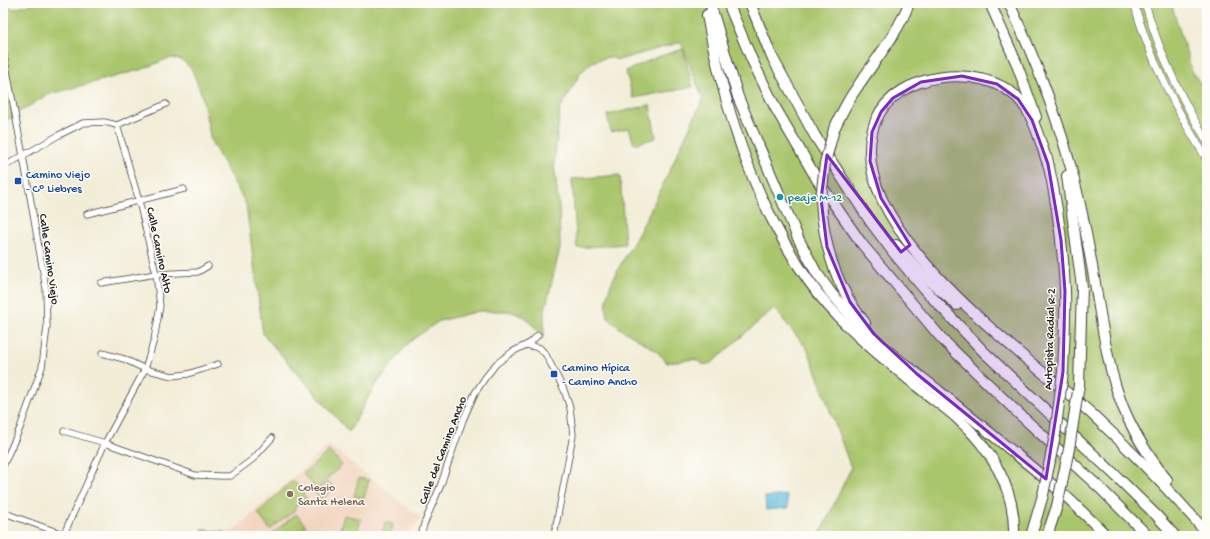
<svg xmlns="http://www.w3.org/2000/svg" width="1210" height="539" font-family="'Gochi Hand',sans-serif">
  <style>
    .built { fill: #f3d4be }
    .green { fill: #aac66d; stroke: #637144 }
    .water { fill: #5cb9da; stroke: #3c6a7b }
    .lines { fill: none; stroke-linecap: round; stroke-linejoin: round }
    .minor-casing { stroke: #3c3b38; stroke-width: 7 }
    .tertiary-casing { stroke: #3c3b38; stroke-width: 8 }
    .motorway-casing { stroke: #3c3b38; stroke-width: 12 }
    .minor { stroke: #fff; stroke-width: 5.5 }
    .tertiary { stroke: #fff; stroke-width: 7 }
    .motorway { stroke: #fff; stroke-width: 10 }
    .motorway-bridge-casing { stroke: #3c3b38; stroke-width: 12; stroke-linecap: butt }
    .motorway-bridge { stroke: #fff; stroke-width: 10 }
    .marked { fill: #7b2cbf; fill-opacity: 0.2; stroke: #7b2cbf; stroke-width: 3; stroke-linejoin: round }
    .transit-dot { fill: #1a4fb4; stroke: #fdfcf7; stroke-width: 1.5 }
    .culture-dot { fill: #0f9aa8; stroke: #fdfcf7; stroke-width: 1.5 }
    .education-dot { fill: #8d6e63; stroke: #fdfcf7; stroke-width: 1.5 }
    .labels { text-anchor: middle; stroke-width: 3; stroke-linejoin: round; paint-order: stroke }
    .transit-label { font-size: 12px; fill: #164399; stroke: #fdfcf7; text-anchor: start }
    .culture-label { font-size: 12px; fill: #0d838f; stroke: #fdfcf7; text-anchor: start }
    .street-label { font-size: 12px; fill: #1c1c1c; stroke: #fdfcf7 }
    .education-label { font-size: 12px; fill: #785e54; stroke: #fdfcf7; text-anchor: start }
  </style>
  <rect width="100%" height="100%" fill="#fdfcf7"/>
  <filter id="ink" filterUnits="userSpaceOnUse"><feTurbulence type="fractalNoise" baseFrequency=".025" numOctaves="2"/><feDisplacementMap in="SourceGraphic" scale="8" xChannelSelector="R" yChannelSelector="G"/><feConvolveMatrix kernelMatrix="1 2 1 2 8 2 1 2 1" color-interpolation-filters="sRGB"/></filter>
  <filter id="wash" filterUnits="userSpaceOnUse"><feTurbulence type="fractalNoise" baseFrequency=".012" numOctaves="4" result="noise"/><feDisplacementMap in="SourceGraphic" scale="16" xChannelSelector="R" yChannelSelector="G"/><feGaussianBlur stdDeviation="0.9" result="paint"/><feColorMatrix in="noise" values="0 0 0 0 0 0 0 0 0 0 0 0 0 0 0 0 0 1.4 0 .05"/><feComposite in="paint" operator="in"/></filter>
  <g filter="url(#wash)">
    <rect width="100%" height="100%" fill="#f2edd7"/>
    <!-- built -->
    <polygon class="built" points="329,445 421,518 407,536 200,536 202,529 233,531"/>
    <!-- green -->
    <g class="green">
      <path d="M36 3H1171L1192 71 1207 94V536H819L851 468 808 350 774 308 714 361C702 368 704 363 693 359L667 363C656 343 613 332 607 314 605 305 608 292 611 284 620 263 633 245 643 225 664 184 683 141 703 99L681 42 619 60 608 57 592 62 581 72 560 109 554 164 559 207 560 248 544 314V337L525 317 509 311H479L439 321 409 342 374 387 349 432 263 334 246 204 211 141 202 95 192 70 182 60 172 58 164 60 143 69 47 95 3 122V6L14 9Z"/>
      <polygon points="683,49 693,87 633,98 626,71 657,57"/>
      <polygon points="650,105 656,138 634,144 629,128 611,132 607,115"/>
      <polygon points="620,175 625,244 577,248 572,179"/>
      <polygon points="329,451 342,465 316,489 303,474"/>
      <polygon points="359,478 369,480 364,498 354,496"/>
      <polygon points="293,480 307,499 294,508 295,510 270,530 258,513"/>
      <polygon points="328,481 335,488 321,500 314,492"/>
      <polygon points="296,514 306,526 294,536 275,536 273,533"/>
      <polygon points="344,515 361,519 356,536 343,536 339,532"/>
      <polygon points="385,522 393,524 390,536 382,536"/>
      <polygon points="203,530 224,532 224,536 202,536"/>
    </g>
    <!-- water -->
    <polygon class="water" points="787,495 788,508 766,510 765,497"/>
  </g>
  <g filter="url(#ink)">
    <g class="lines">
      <defs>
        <g id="minor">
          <polyline points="3,50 23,156 46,289 47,327 42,367 20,428 3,466"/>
          <polyline points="117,125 166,104"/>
          <polyline points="3,167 59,135 83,123 104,122 117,125 139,201 156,274 160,306 154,340 145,369 105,443 63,536"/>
          <polyline points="87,214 184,189"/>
          <polyline points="101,283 156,274 198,272 208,266"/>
          <polyline points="526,345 540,348 546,355 564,390 570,408 573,435 554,536"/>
          <polyline points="102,353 124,359 145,369 172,376 188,374 218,364"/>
          <polyline points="64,431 105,443 195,475 220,476 230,476 253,459 272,438"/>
          <polyline points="3,511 10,515 68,536"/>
          <polyline points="421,536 424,524 440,487 463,420 475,393 485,378 496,364 512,352 530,343 538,335"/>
        </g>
        <g id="tertiary">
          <path d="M1134 3C1148 55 1178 114 1207 159"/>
          <path d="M1145 3C1159 51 1181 99 1207 141"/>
        </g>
        <g id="motorway">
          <polyline points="710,3 738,97 798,238 816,272 831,293 851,316 880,345 939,391 1034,469 1069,499 1107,536"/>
          <polyline points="728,3 752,60 776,109 818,181 862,244 943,340 1016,411 1101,489 1148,536"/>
          <polyline points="750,3 771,55 815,136 870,221 893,252 924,289 984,352 1113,473 1156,515 1175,536"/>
          <polyline points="990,3 1016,62 1036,117"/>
          <path d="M1009 3C1037 63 1061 124 1076 188 1085 223 1091 259 1097 295 1102 325 1106 355 1115 384 1125 419 1144 451 1167 480"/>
          <path d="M707 15C724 109 753 201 808 280 837 322 879 355 918 387 931 398 945 407 957 418 991 448 1016 490 1014 536"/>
          <path d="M834 129C841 115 847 101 856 89 874 61 898 34 909 3"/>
          <path d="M1047 158C1057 201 1063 246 1065 290 1066 317 1064 345 1063 372"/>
          <path d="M1048 164C1040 142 1034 114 1017 97 980 63 897 71 876 120 833 223 1030 357 1094 416 1134 453 1171 492 1207 533"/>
          <polyline points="1067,176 1082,287 1079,385"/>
          <path d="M821 199C823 244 836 287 865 323"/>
          <polyline points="896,245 920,272 957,305"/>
          <polyline points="1031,536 1043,495"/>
          <polyline points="1047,536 1057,506"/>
        </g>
      </defs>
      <!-- minor casing -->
      <use href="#minor" class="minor-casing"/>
      <!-- tertiary casing -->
      <use href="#tertiary" class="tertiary-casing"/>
      <!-- motorway casing -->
      <use href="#motorway" class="motorway-casing"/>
      <!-- minor -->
      <use href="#minor" class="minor"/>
      <!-- tertiary -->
      <use href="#tertiary" class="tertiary"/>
      <!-- motorway -->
      <use href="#motorway" class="motorway"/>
      <defs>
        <g id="motorway-bridge">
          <polyline points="821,199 825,163 834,129"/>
          <polyline points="1043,495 1055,435 1063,372"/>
          <polyline points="1057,506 1069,449 1079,385"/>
        </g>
      </defs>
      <!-- motorway-bridge casing -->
      <use href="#motorway-bridge" class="motorway-bridge-casing"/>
      <!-- motorway-bridge -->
      <use href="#motorway-bridge" class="motorway-bridge"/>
    </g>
  </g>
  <!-- marked area -->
  <path class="marked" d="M962 76 997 84 1018 99 1032 120 1048 164 1061 240 1065 291 1063 372 1046 479 917 374 874 334 850 302 827 247 821 199 827 155 901 252 910 245 881 198 870 161 872 132 881 112 893 98 921 82Z"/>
  <!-- markers -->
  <g class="transit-dot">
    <rect x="14" y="177" width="8" height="8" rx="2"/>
    <rect x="550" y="370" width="8" height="8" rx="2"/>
  </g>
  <circle class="culture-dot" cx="780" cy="197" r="4"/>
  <circle class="education-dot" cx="290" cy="494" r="4"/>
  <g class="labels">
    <!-- transit labels -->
    <g class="transit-label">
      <text x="26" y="178">Camino Viejo<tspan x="26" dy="14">- Cº Liebres</tspan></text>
      <text x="562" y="371">Camino Hípica<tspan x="562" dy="14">- Camino Ancho</tspan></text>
    </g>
    <!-- culture labels -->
    <g class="culture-label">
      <text x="788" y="201">peaje M-12</text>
    </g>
    <!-- street labels -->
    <g class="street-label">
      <text transform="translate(160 250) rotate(78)" y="4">Calle Camino Alto</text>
      <text transform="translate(50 259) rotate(82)" y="4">Calle Camino Viejo</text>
      <text transform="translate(1049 339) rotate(-88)" y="4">Autopista Radial R-2</text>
      <text transform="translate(442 450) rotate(-69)" y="4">Calle del Camino Ancho</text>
    </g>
    <!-- education labels -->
    <g class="education-label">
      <text x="298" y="491">Colegio<tspan x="298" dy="14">Santa Helena</tspan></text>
    </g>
  </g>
  <!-- margin -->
  <rect width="1210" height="539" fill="none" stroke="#fdfcf7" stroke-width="16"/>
</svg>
